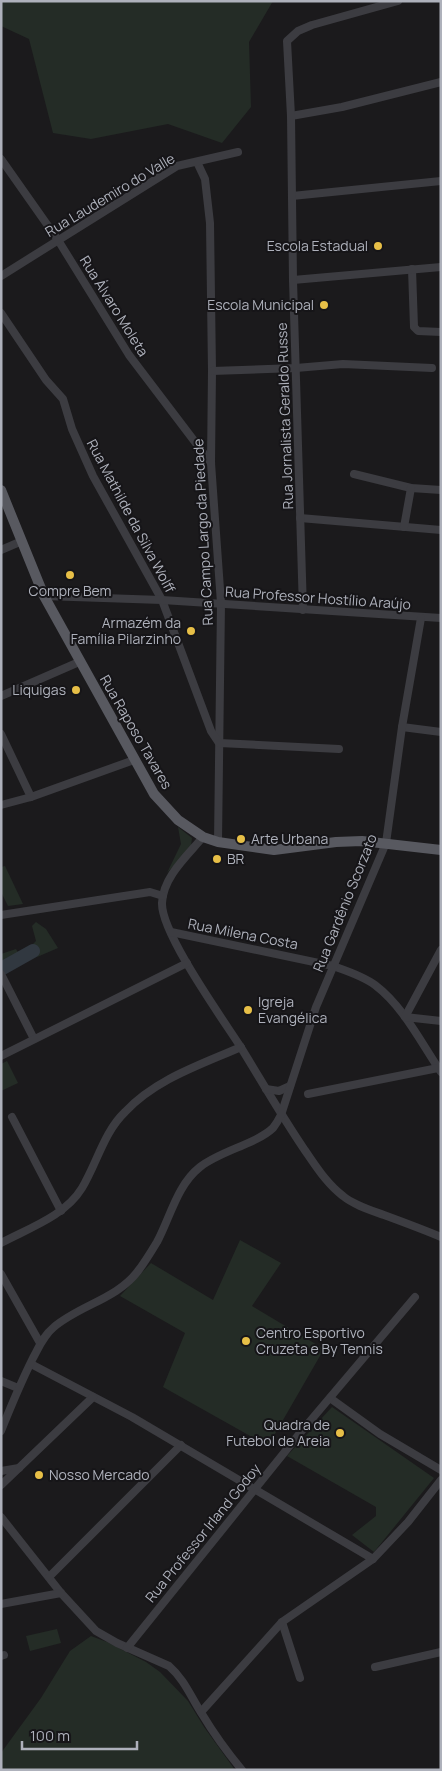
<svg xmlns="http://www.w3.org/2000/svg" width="442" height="1771" font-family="Manrope,sans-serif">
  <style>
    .green { fill: #242c26 }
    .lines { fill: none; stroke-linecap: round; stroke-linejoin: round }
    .river { stroke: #313840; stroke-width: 14 }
    .minor { stroke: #3c3c41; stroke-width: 8 }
    .major { stroke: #585960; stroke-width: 10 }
    .poi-dot { fill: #e7bf47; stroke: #161518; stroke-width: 2 }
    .labels { text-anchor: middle; stroke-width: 4; stroke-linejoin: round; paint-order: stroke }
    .street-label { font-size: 14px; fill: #aeb1bb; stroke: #161518 }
    .poi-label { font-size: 14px; fill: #aeb1bb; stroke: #161518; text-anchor: end }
  </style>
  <rect width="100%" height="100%" fill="#1b1a1c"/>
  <!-- green -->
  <g class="green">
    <polygon points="1,1 273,1 249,42 251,107 222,143 168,124 91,139 53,133 29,39 1,26"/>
    <polygon points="178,827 192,838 191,846 167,873 181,844"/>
    <polygon points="5,866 23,904 8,906 1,892 1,867"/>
    <polygon points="36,922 46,929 58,948 37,957 30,947 36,941 32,926"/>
    <polygon points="16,949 24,963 8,971 1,958 1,954"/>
    <polygon points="7,1061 18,1083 1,1091 1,1064"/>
    <polygon points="240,1240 281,1263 252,1306 324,1349 268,1446 163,1387 185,1333 120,1296 151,1263 213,1300"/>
    <polygon points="332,1407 434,1478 374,1552 352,1535 376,1516 376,1507 287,1456"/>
    <polygon points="57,1629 61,1643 30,1651 26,1636"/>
    <polygon points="91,1636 107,1642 146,1662 160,1672 188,1701 204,1727 235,1770 1,1770 1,1753 41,1698 70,1651"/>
  </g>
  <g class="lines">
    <!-- river -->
    <polyline class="river" points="1,969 33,951"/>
    <!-- minor -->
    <g class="minor">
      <polyline points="291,116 342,107 441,82"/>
      <polyline points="1,159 58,240 129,355 211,463"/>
      <polyline points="197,162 205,179 210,223 212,371 211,463 221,603 218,842"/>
      <polyline points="292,196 441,181"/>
      <polyline points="412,269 414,327 418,331 441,332"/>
      <polyline points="1,276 177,166 238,152"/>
      <polyline points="293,280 441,267"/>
      <polyline points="1,313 46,380 63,399 72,429 93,476 162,600 211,731 219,743 339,749"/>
      <polyline points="212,371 296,368 343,364 432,368"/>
      <polyline points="354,474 411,488 441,490"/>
      <polyline points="300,518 441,530"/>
      <polyline points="404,527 411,488"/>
      <polyline points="1,550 22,541"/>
      <polyline points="44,596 162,600 441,618"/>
      <polyline points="303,610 293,280 291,116 287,41 298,31 312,25 398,1"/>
      <polyline points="1,696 79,662"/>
      <polyline points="402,727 441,732"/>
      <polyline points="1,734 31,797"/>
      <polyline points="1,805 31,797 134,760"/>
      <path d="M203 837C187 856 163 877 162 903 161 933 222 1018 240 1046 261 1080 281 1115 304 1149 316 1166 326 1183 343 1196 354 1205 370 1210 384 1215 403 1222 422 1229 441 1237"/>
      <polyline points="1,915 150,892 163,896"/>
      <path d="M171 932 333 966C347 971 363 976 375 985 404 1007 421 1043 441 1072"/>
      <polyline points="441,950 405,1017 441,1021"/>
      <polyline points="1,974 34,1039"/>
      <polyline points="1,1056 187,963"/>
      <polyline points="266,1089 279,1091 290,1086"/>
      <polyline points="308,1094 438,1068"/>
      <polyline points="12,1117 61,1211"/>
      <path d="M1 1243C29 1228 65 1216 82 1188 97 1163 104 1132 125 1112 156 1079 200 1065 241 1047"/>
      <polyline points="1,1274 40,1343"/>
      <polyline points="31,1364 132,1417 373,1559"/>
      <polyline points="1,1381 18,1388"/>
      <polyline points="330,1398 380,1434 441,1470"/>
      <path d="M1 1431C11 1406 21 1382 33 1358 39 1347 44 1335 54 1327 80 1305 117 1299 138 1271 145 1262 151 1252 157 1242 170 1218 177 1185 200 1167 220 1151 256 1144 273 1128 276 1124 279 1119 281 1115L316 1007 386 843 402 727 421 618"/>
      <polyline points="1,1471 19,1468"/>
      <polyline points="1,1485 93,1397"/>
      <path d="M1 1517 61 1593 96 1631 117 1643 169 1666C184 1679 191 1697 202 1714 214 1734 227 1752 242 1770"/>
      <polyline points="49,1577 181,1445"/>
      <polyline points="1,1604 61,1593"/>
      <polyline points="282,1622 300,1678"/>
      <polyline points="127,1648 300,1433 415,1297"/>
      <polyline points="1,1656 4,1655"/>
      <polyline points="375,1667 441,1652"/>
      <polyline points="201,1712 282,1622 373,1559 408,1522 441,1480"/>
    </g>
    <!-- major -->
    <polyline class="major" points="1,490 44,596 154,794 178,820 203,837 218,842 274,850 336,842 362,841 441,850"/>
  </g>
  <!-- markers -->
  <g class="poi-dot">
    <circle cx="378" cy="246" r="5"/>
    <circle cx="324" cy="305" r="5"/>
    <circle cx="70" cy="575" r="5"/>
    <circle cx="191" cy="631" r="5"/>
    <circle cx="76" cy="690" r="5"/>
    <circle cx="241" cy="839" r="5"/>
    <circle cx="217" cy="859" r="5"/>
    <circle cx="248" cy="1010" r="5"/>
    <circle cx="246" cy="1341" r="5"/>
    <circle cx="340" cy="1433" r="5"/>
    <circle cx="39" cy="1475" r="5"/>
  </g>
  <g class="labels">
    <!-- street labels -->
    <g class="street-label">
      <text transform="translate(110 195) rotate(-31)" y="5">Rua Laudemiro do Valle</text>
      <text transform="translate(114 306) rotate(58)" y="5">Rua Álvaro Moleta</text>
      <text transform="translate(285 416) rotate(-92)" y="5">Rua Jornalista Geraldo Russe</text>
      <text transform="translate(131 516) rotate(62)" y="5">Rua Mathilde da Silva Wolff</text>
      <text transform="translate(203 532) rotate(-93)" y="5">Rua Campo Largo da Piedade</text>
      <text transform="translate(318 598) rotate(4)" y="5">Rua Professor Hostílio Araújo</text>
      <text transform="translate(136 732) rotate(60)" y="5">Rua Raposo Tavares</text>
      <text transform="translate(345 903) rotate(-68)" y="5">Rua Gardênio Scorzato</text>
      <text transform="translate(243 934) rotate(11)" y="5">Rua Milena Costa</text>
      <text transform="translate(203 1533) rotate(-51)" y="5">Rua Professor Irland Godoy</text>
    </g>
    <!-- poi labels -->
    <g class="poi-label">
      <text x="368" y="251">Escola Estadual</text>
      <text x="314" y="310">Escola Municipal</text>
      <text x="70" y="596" text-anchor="middle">Compre Bem</text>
      <text x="181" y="628">Armazém da<tspan x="181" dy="16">Família Pilarzinho</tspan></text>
      <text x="66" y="695">Liquigas</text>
      <text x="251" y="844" text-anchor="start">Arte Urbana</text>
      <text x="227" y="864" text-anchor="start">BR</text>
      <text x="258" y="1007" text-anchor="start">Igreja<tspan x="258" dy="16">Evangélica</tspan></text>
      <text x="256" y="1338" text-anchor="start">Centro Esportivo<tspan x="256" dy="16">Cruzeta e By Tennis</tspan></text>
      <text x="330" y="1430">Quadra de<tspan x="330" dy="16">Futebol de Areia</tspan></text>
      <text x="49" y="1480" text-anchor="start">Nosso Mercado</text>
    </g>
  </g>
  <!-- border -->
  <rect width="442" height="1771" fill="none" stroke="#aeb1bb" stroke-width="5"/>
  <!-- scale -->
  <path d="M22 1741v8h115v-8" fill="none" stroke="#aeb1bb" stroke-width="2.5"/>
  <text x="30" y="1741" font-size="15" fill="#aeb1bb" stroke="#161518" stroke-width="4" paint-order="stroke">100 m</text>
</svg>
